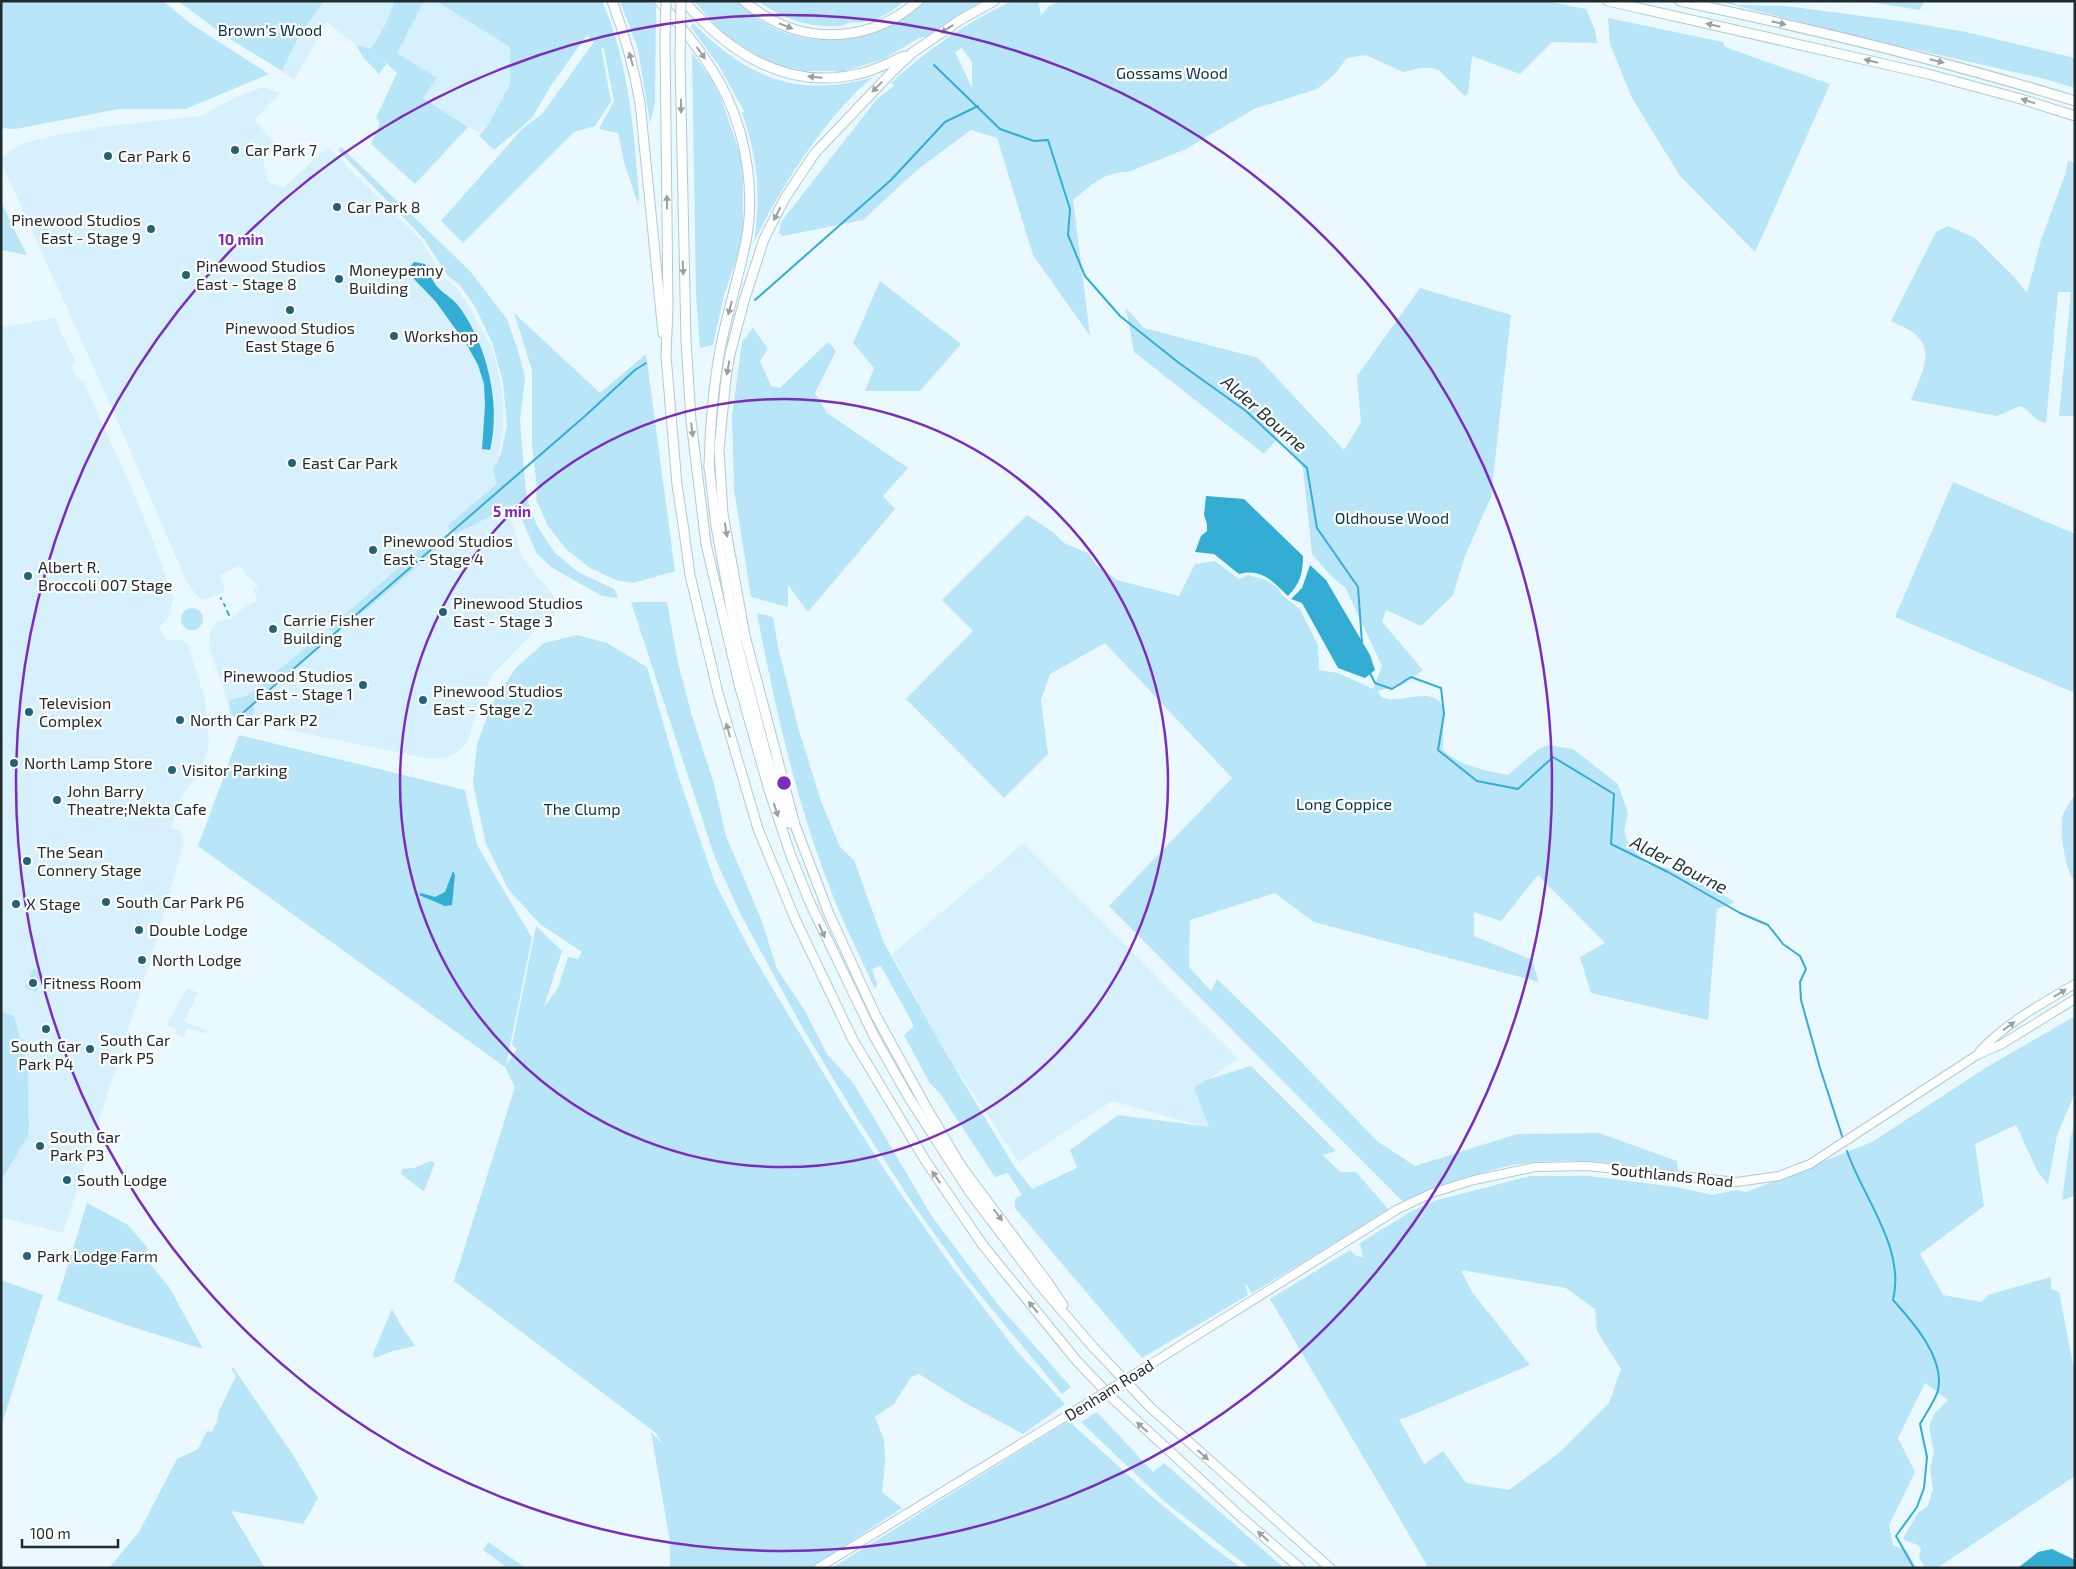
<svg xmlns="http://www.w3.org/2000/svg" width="2076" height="1569" font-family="'Exo 2',sans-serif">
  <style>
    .built { fill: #d6f1fd }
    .green { fill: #b9e5f8; fill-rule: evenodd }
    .water { fill: #34add5 }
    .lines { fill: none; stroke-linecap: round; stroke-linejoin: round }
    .stream { stroke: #34add5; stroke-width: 2 }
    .major-casing { stroke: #b1c9d4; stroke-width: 10 }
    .highway-casing { stroke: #b1c9d4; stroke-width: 11 }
    .major { stroke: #fff; stroke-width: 8 }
    .highway { stroke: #fff; stroke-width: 9 }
    .major-bridge-casing { stroke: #b1c9d4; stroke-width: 10; stroke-linecap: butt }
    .highway-bridge-casing { stroke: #b1c9d4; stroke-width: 11; stroke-linecap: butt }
    .major-bridge { stroke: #fff; stroke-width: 8 }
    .highway-bridge { stroke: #fff; stroke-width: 9 }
    .oneway { fill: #9ba0a1 }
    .ring { fill: none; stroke: #7b2cbf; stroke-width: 2.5 }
    .poi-dot { fill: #236278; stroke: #fff; stroke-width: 2 }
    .labels { text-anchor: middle; stroke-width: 4.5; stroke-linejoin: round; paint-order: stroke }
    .park-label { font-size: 16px; fill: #003646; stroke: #fff }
    .poi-label { font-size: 16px; fill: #212b2e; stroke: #fff; text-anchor: start }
    .street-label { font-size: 16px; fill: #212b2e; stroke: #fff }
    .water-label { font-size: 18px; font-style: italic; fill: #1c3038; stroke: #fff }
    .centre { fill: #7b2cbf; stroke: #fff; stroke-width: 2.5 }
    .ring-label { font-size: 15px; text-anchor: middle; font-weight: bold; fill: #7b2cbf; stroke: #fff; stroke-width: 4.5; stroke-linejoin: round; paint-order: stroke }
  </style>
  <rect width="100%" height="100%" fill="#e9f9ff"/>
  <!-- built -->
  <g class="built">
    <polygon points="324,1 395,1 385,25 371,50 356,45 327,22 294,80 282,71 301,32"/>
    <polygon points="424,1 436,1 510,47 510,84 488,125 478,133 423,98 397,53"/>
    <polygon points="263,87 280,93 254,120 275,143 262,154 268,182 284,187 328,147 421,240 443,277 459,290 476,319 491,346 498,371 503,397 503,432 497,461 521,556 563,607 532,634 494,673 480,698 468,741 459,751 448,757 434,759 420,757 231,718 225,693 209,647 210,632 218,621 231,619 247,605 258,601 253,589 258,587 257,585 245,574 240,565 220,575 225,591 220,594 206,599 199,598 195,593 185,578 111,406 1,162 1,159 21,144 53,136 100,127 201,116 234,98"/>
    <polygon points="54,318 75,361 71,367 77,379 83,381 132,489 156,548 171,593 174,596 169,616 159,627 166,640 181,640 188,644 205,700 209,745 200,774 185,791 179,802 171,828 180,831 184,843 149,964 63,1233 1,1217 1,328"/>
    <polygon points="1024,843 1238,1059 1195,1088 1209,1128 1112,1101 1019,1162 947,1055 892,954"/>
    <polygon points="188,988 198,993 184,1022 207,1030 207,1034 187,1028 184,1037 175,1034 176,1029 166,1025"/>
  </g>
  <!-- green -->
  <g class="green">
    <polygon points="1,1 163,1 191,24 269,74 185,109 119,109 15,129 1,128"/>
    <polygon points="178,1 324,1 301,32 282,71 225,36"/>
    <polygon points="395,1 424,1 397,53 437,78 423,98 468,127 415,184 371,144 380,123 376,118 397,73 381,58 386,64 379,74 363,57 356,45 371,49 385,25"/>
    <path d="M436 1H602C629 62 634 131 639 197L638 204 624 162 618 133 599 129 614 101 604 49 601 47 611 101 595 126 574 132 463 243 441 221 523 128 542 114 594 42 587 35 550 87 532 118 494 150 479 136 488 125 510 84V47Z"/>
    <polygon points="620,1 652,1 656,6 655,103 650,123 638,49"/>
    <path d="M694 1H738C745 7 751 14 758 19 812 55 879 42 925 1H981L928 36 919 38 884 59 839 73 833 71H805L772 64 724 35Z"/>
    <path d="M758 1H905C895 9 881 19 868 21 862 23 855 22 849 23 845 24 842 26 838 26 808 28 782 18 758 1Z"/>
    <path d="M1012 1H1038L1041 15 1049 6 1061 1H1546L1586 9 1595 30 1597 43 1552 42 1520 74 1472 56 1468 93 1465 96 1440 71 1433 68H1421L1403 72 1366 55 1347 58 1334 75 1317 89 1254 109 1186 149 1128 172C1105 171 1090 186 1073 200L1090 336 1033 255 997 138 971 130 917 170 863 220 783 236 779 233 781 222 877 99 894 86 891 83C928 49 967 22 1012 1ZM962 48 972 62V88L955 52Z"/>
    <polygon points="1718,1 1730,1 1737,5 1786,6 1908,22 1966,32 2075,58 2075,88 2045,79 1847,34"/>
    <polygon points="1863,1 1924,1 1920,10"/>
    <polygon points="1608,18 1723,42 1725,47 1830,84 1755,252 1680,176 1632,98 1610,44"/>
    <path d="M693 23C748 78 796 99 874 77 861 85 852 97 841 108 805 150 778 193 754 242 761 196 758 157 742 113L744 111 719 66 691 27Z"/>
    <polygon points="692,53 712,80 721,98 740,154 743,177 743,226 739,252 724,295 713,345 700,348 696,296"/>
    <polygon points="341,147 470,271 507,319 519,354 525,378 520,420 524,471 527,499 537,526 555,553 578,572 614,589 618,598 602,596 551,567 537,554 515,504 455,534 447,526 497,484 493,471 501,453 507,426 503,382 492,342 474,305 459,284 448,276 424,239 338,150"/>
    <path d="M2068 161 2075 163V416H2059L2071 292H2058L2046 423C2031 420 2033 411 2020 406L1997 416 1911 400C1918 380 1937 353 1916 335 1910 329 1899 325 1891 321L1936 232 1948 226 1975 238 2013 276 2027 293 2041 240 2065 175Z"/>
    <polygon points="1,202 27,255 1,250"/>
    <polygon points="880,281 961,344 920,391 865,391 874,368 853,343"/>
    <path d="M1420 288 1511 315 1491 497 1465 556 1453 595 1421 626 1386 610 1382 622 1423 670 1403 685 1378 691 1381 697C1400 706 1432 684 1443 707V750C1459 766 1485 770 1508 775L1537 750 1548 745 1573 749 1618 784 1628 813 1624 831 1627 840 1646 864 1686 872 1735 902 1717 909 1708 1020 1591 993 1580 957 1605 943 1538 875 1501 921 1474 912V936L1532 960 1539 982 1314 922 1275 893 1190 920 1189 967 1211 991 1217 979 1276 1036 1377 1141 1415 1166 1517 1134 1599 1133 1677 1161 1678 1171C1626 1165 1571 1156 1518 1164 1479 1171 1440 1188 1402 1201L1109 906 1232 778 1105 643 1050 674 1041 700 1048 754 1004 798 906 699 973 631 942 600 1027 515 1053 532 1064 543 1088 553 1096 565 1117 580 1179 596 1195 564 1215 561 1239 579 1248 575 1266 580 1278 588 1282 595 1300 609 1318 645 1319 670 1338 673 1373 689 1382 666 1345 587 1333 578 1312 554 1303 468 1280 436 1264 454 1134 352 1126 308 1144 328 1258 358 1344 450 1361 422 1357 376Z"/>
    <polygon points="514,313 600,393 646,354 675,571 633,583 616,580 590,568 567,550 548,526 536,499 537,489 532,445 532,370"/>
    <polygon points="753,328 768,349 760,361 771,386 780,388 828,342 836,351 815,393 827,413 908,468 883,496 895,509 808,612 788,585 788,607 751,597 734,489 732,416 742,342"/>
    <polygon points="1953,482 2075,534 2075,693 1895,617"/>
    <polygon points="433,538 441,546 377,601 336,634 328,629"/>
    <polygon points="631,602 667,602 678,663 692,716 714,784 726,836 761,919 777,969 805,1011 827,1054 854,1084 931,1215 1000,1307 1071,1387 1062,1394 967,1279 913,1204 857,1118 801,1025 741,915 715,858"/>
    <circle cx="192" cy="619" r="11"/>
    <path d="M757 613 773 617 778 647 798 727 821 801 840 847 854 860 884 943 947 1055 1014 1166 1032 1189 1077 1168 1070 1150 1118 1115 1209 1127 1194 1088 1206 1080 1251 1066 1336 1151 1323 1155 1340 1172H1356L1389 1210 1252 1293 1245 1283 1248 1295 1142 1358 1015 1208V1199L1022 1195 1008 1173 995 1177 941 1095 929 1082 904 1035 914 1026 881 966 872 969 877 984 875 989C861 958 845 927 833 896 797 805 775 709 757 613Z"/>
    <polygon points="578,635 607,643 647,667 679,778 715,883 752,954 842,1104 892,1181 950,1264 1016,1350 1065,1404 1023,1434 967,1404 919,1374 911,1377 894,1404 875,1417 884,1440 885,1463 882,1492 902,1508 811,1568 670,1568 670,1542 651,1432 663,1445 656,1433 454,1281 515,1087 505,1067 198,846 239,735 465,790 477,845 532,938 506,1065 517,1049 512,1045 536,926 562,951 544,1007 558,988 568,957 578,959 582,952 540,924 508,889 486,844 473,784 477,744 493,702 516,668 544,643"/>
    <polygon points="315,640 320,647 253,704 254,712 250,719 232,716 229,700 247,696"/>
    <path d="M2075 794V882C2065 870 2060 833 2062 818 2064 810 2071 801 2075 794Z"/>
    <polygon points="33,969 43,973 36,992 25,988"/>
    <polygon points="1,1012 14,1016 28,1068 29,1134 1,1180"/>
    <path d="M2075 1016V1093L2057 1135 2048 1184 2038 1172 2016 1125 1975 1144 1984 1206 1920 1254 1943 1295 1981 1302 1988 1295 2051 1277V1289L2059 1292 2073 1364H2075V1476L1937 1568H1926L1919 1558 1921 1548 1918 1545 1906 1541 1903 1538 1918 1513 1928 1506 1933 1489 1930 1469 1934 1452 1929 1426 1934 1414 1948 1400 1925 1383 1898 1438 1915 1472 1889 1525 1893 1545 1907 1551 1916 1568H1424L1427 1565 1270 1299 1350 1250 1355 1255 1363 1258 1360 1243 1412 1211 1434 1201 1530 1176H1589L1676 1187 1712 1195 1737 1190 1746 1192 1872 1142 1987 1067ZM1461 1270 1566 1288 1595 1309 1597 1331 1621 1369 1609 1403 1559 1453 1509 1490 1466 1483 1443 1451 1424 1464 1399 1419 1405 1418 1530 1365 1472 1292Z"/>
    <polygon points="2075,1120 2075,1196 2062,1200 2070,1140"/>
    <polygon points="431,1161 435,1163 425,1189 423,1191 401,1174 402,1169 414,1168"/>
    <polygon points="87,1203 128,1225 147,1247 147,1260 169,1287 203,1349 126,1325 57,1300"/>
    <polygon points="1,1280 43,1295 1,1427"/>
    <polygon points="392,1309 400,1324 415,1346 393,1351 374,1358 373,1354"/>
    <polygon points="233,1367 295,1458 318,1498 303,1524 231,1511 265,1568 109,1568 139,1532 177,1459 198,1449 207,1431 212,1432 217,1422 219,1411 236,1376 231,1369"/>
    <polygon points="1097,1412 1153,1472 1164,1463 1284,1568 1250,1568 1165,1502 1081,1422"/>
    <polygon points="1073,1418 1073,1425 1149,1494 1209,1544 1241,1568 832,1568"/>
    <polygon points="488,1542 526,1568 503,1568 504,1565 483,1550"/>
  </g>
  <!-- water -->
  <g class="water">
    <path d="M414 262 425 264C429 270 431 278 435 284 440 291 449 296 455 302 461 308 466 317 470 324 490 360 500 410 490 450L482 449 485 405 484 384 478 365 467 345 436 302 413 278 409 268Z"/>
    <path d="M1206 496 1244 499 1303 556C1303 573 1300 584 1288 596 1272 581 1262 568 1239 574L1214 554 1195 552 1201 536 1207 531V524L1204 515Z"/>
    <polygon points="1310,565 1326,580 1370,655 1375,670 1365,678 1338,668 1302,603 1291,599 1302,588"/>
    <polygon points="453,871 455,875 452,905 445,906 419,895 421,893 435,897 445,892"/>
    <polygon points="2052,1549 2075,1560 2075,1568 2018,1568 2038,1552"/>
  </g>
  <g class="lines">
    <!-- stream -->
    <g class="stream">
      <polyline points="934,65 1000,129 1034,141 1048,140 1070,209 1068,235 1085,276 1120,316 1179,363 1246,411 1307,468 1317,528 1358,587 1362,643"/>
      <polyline points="755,300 891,180 945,122 978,106"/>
      <polyline points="221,598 221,599"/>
      <polyline points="224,604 225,606"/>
      <polyline points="227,611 229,615"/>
      <polyline points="1370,673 1375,683 1392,689 1411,677 1441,688 1444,714 1438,750 1477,781 1518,789 1553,757 1614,794 1611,844 1668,872 1740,913 1768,925 1783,944 1800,956 1806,969 1800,982 1801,1000 1820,1068 1843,1139"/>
      <polyline points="237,718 585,416 635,370 646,363"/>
      <path d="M1847 1151C1863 1198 1906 1248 1893 1300 1913 1322 1945 1358 1938 1390 1936 1399 1925 1415 1920 1424L1927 1457 1924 1488 1917 1507 1896 1536 1914 1568"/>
    </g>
    <defs>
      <g id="major">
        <path d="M1980 1051C2006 1023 2041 1004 2075 984"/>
        <polyline points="1151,1364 1398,1209 1432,1193 1474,1180 1535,1167 1587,1166 1737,1182 1779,1176 1810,1164 1977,1055 2002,1044 2075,999"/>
        <polyline points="818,1568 1081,1407"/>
      </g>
      <g id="highway">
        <path d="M612 1C625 35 634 68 640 103L663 333"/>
        <path d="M659 1C685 31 710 61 727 97 747 140 755 194 746 241 739 276 728 310 721 345 713 386 710 427 709 469"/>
        <path d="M684 1C729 53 786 91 858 74 874 71 889 63 904 56"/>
        <path d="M744 1C797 46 866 46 918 1"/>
        <polyline points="994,1 960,20 912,53 892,72 815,153 785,198 764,239 744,301 730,354 726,378 719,449 723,514 745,636 795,825 829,914 875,1014 925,1105 961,1166 1046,1280 1063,1305"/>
        <polyline points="1608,1 1928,74 2021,99 2075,116"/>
        <path d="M1680 1C1813 29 1945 61 2075 101"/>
        <polyline points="665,40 668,306 666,356 677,485 683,524 690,575 718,693 758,829 796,921 853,1040 925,1160 982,1244 1076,1360 1110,1396 1242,1518 1300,1568"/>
        <polyline points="680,57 686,341 691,421 706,544 739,684 769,790 791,856 810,903 874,1036 908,1096 969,1191 1039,1284 1093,1347 1151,1408 1330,1568"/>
        <polyline points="709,465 716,526 738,647 766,754 789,823"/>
      </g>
    </defs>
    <!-- major casing -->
    <use href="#major" class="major-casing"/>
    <!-- highway casing -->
    <use href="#highway" class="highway-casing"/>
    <!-- major -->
    <use href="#major" class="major"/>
    <!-- highway -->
    <use href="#highway" class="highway"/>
    <defs>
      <polyline id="major-bridge" points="1081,1407 1151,1364"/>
      <g id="highway-bridge">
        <polyline points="665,40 666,1"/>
        <polyline points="680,57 681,1"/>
      </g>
    </defs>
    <!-- major-bridge casing -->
    <use href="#major-bridge" class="major-bridge-casing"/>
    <!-- highway-bridge casing -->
    <use href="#highway-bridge" class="highway-bridge-casing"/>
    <!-- major-bridge -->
    <use href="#major-bridge" class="major-bridge"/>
    <!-- highway-bridge -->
    <use href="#highway-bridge" class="highway-bridge"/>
  </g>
  <!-- one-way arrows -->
  <defs><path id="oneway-solid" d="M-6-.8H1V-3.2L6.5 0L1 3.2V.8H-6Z" transform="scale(1.25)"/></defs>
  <g class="oneway">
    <use href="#oneway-solid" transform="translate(1779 23) rotate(14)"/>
    <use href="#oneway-solid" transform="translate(1713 25) rotate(-167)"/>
    <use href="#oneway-solid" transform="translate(786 26) rotate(21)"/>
    <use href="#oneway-solid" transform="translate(947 29) rotate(146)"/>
    <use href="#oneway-solid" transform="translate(701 53) rotate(55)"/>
    <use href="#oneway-solid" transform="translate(631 59) rotate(-105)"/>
    <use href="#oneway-solid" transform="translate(1871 61) rotate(-167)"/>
    <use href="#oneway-solid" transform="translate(1937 61) rotate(14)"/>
    <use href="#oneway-solid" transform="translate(815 77) rotate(-175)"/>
    <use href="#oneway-solid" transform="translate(877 87) rotate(134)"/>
    <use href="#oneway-solid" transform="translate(2028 101) rotate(-162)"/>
    <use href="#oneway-solid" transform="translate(681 106) rotate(89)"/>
    <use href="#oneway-solid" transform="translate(667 202) rotate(-91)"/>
    <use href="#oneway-solid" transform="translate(777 214) rotate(117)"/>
    <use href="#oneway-solid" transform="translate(683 268) rotate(88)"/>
    <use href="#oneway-solid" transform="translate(730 308) rotate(105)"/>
    <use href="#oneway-solid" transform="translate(728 368) rotate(100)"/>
    <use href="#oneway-solid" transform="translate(692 430) rotate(83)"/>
    <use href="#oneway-solid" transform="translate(726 530) rotate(80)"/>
    <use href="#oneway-solid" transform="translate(728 730) rotate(-106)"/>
    <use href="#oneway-solid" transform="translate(776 810) rotate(72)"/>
    <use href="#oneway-solid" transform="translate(822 931) rotate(66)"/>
    <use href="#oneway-solid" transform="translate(2060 993) rotate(-31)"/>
    <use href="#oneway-solid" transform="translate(2009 1026) rotate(-35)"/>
    <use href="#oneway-solid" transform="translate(936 1177) rotate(-125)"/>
    <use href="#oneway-solid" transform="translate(998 1215) rotate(53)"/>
    <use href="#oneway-solid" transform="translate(1033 1307) rotate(-130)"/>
    <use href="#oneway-solid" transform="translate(1142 1427) rotate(-138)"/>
    <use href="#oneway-solid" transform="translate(1203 1455) rotate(42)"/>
    <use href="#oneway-solid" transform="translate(1263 1536) rotate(-139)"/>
  </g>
  <!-- distance rings -->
  <g class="ring">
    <circle cx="784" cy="783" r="384"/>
    <circle cx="784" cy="783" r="768"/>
  </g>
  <!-- markers -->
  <g class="poi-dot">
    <circle cx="235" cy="150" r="5"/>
    <circle cx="108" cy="156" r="5"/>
    <circle cx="337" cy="207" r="5"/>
    <circle cx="151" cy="229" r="5"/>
    <circle cx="186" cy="275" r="5"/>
    <circle cx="339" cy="279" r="5"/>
    <circle cx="290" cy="310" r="5"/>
    <circle cx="394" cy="336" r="5"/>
    <circle cx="292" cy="463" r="5"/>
    <circle cx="373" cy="550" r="5"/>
    <circle cx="28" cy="576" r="5"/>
    <circle cx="443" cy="612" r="5"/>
    <circle cx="273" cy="629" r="5"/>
    <circle cx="363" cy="685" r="5"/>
    <circle cx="423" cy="700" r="5"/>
    <circle cx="29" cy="712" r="5"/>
    <circle cx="180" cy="720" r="5"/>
    <circle cx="14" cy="763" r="5"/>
    <circle cx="172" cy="770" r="5"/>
    <circle cx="57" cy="800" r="5"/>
    <circle cx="27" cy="861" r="5"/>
    <circle cx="106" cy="902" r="5"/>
    <circle cx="16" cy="904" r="5"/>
    <circle cx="139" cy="930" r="5"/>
    <circle cx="142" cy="960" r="5"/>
    <circle cx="33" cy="983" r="5"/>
    <circle cx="46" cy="1029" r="5"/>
    <circle cx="90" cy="1049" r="5"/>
    <circle cx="40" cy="1146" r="5"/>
    <circle cx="67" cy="1180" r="5"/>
    <circle cx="27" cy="1256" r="5"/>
  </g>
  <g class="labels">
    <!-- park labels -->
    <g class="park-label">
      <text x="270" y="36">Brown's Wood</text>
      <text x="1172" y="79">Gossams Wood</text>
      <text x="1392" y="524">Oldhouse Wood</text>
      <text x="1344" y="810">Long Coppice</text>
      <text x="582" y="815">The Clump</text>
    </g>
    <!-- poi labels -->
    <g class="poi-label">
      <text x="245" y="156">Car Park 7</text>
      <text x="118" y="162">Car Park 6</text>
      <text x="347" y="213">Car Park 8</text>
      <text x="141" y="226" text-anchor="end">Pinewood Studios<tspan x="141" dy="18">East - Stage 9</tspan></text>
      <text x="196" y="272">Pinewood Studios<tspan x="196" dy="18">East - Stage 8</tspan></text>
      <text x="349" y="276">Moneypenny<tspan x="349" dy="18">Building</tspan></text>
      <text x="290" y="334" text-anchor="middle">Pinewood Studios<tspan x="290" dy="18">East Stage 6</tspan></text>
      <text x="404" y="342">Workshop</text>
      <text x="302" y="469">East Car Park</text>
      <text x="383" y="547">Pinewood Studios<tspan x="383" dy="18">East - Stage 4</tspan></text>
      <text x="38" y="573">Albert R.<tspan x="38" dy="18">Broccoli 007 Stage</tspan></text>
      <text x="453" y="609">Pinewood Studios<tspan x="453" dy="18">East - Stage 3</tspan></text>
      <text x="283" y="626">Carrie Fisher<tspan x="283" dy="18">Building</tspan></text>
      <text x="353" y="682" text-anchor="end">Pinewood Studios<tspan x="353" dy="18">East - Stage 1</tspan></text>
      <text x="433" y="697">Pinewood Studios<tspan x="433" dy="18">East - Stage 2</tspan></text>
      <text x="39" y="709">Television<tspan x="39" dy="18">Complex</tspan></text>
      <text x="190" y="726">North Car Park P2</text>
      <text x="24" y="769">North Lamp Store</text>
      <text x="182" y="776">Visitor Parking</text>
      <text x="67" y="797">John Barry<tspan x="67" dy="18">Theatre;Nekta Cafe</tspan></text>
      <text x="37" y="858">The Sean<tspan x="37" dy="18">Connery Stage</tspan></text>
      <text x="116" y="908">South Car Park P6</text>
      <text x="26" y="910">X Stage</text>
      <text x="149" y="936">Double Lodge</text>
      <text x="152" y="966">North Lodge</text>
      <text x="43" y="989">Fitness Room</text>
      <text x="100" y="1046">South Car<tspan x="100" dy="18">Park P5</tspan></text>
      <text x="46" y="1052" text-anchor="middle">South Car<tspan x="46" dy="18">Park P4</tspan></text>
      <text x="50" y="1143">South Car<tspan x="50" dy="18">Park P3</tspan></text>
      <text x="77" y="1186">South Lodge</text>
      <text x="37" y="1262">Park Lodge Farm</text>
    </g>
    <!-- street labels -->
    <g class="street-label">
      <text transform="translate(1672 1175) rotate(6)" y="6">Southlands Road</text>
      <text transform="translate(1109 1390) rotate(-32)" y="6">Denham Road</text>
    </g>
    <!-- water labels -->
    <g class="water-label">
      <text transform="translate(1264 414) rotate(41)" y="6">Alder Bourne</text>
      <text transform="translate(1679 865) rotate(27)" y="6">Alder Bourne</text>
    </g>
  </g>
  <circle cx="784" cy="783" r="8" class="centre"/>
  <g class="ring-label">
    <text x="241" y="245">10 min</text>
    <text x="512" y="517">5 min</text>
  </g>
  <!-- border -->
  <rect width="2076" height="1569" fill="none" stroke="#212b2e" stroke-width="5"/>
  <!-- scale -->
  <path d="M22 1539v8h96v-8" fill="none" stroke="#212b2e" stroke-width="2.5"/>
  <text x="30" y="1539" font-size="15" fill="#212b2e" stroke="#ffffff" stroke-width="4" paint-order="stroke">100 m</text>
</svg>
